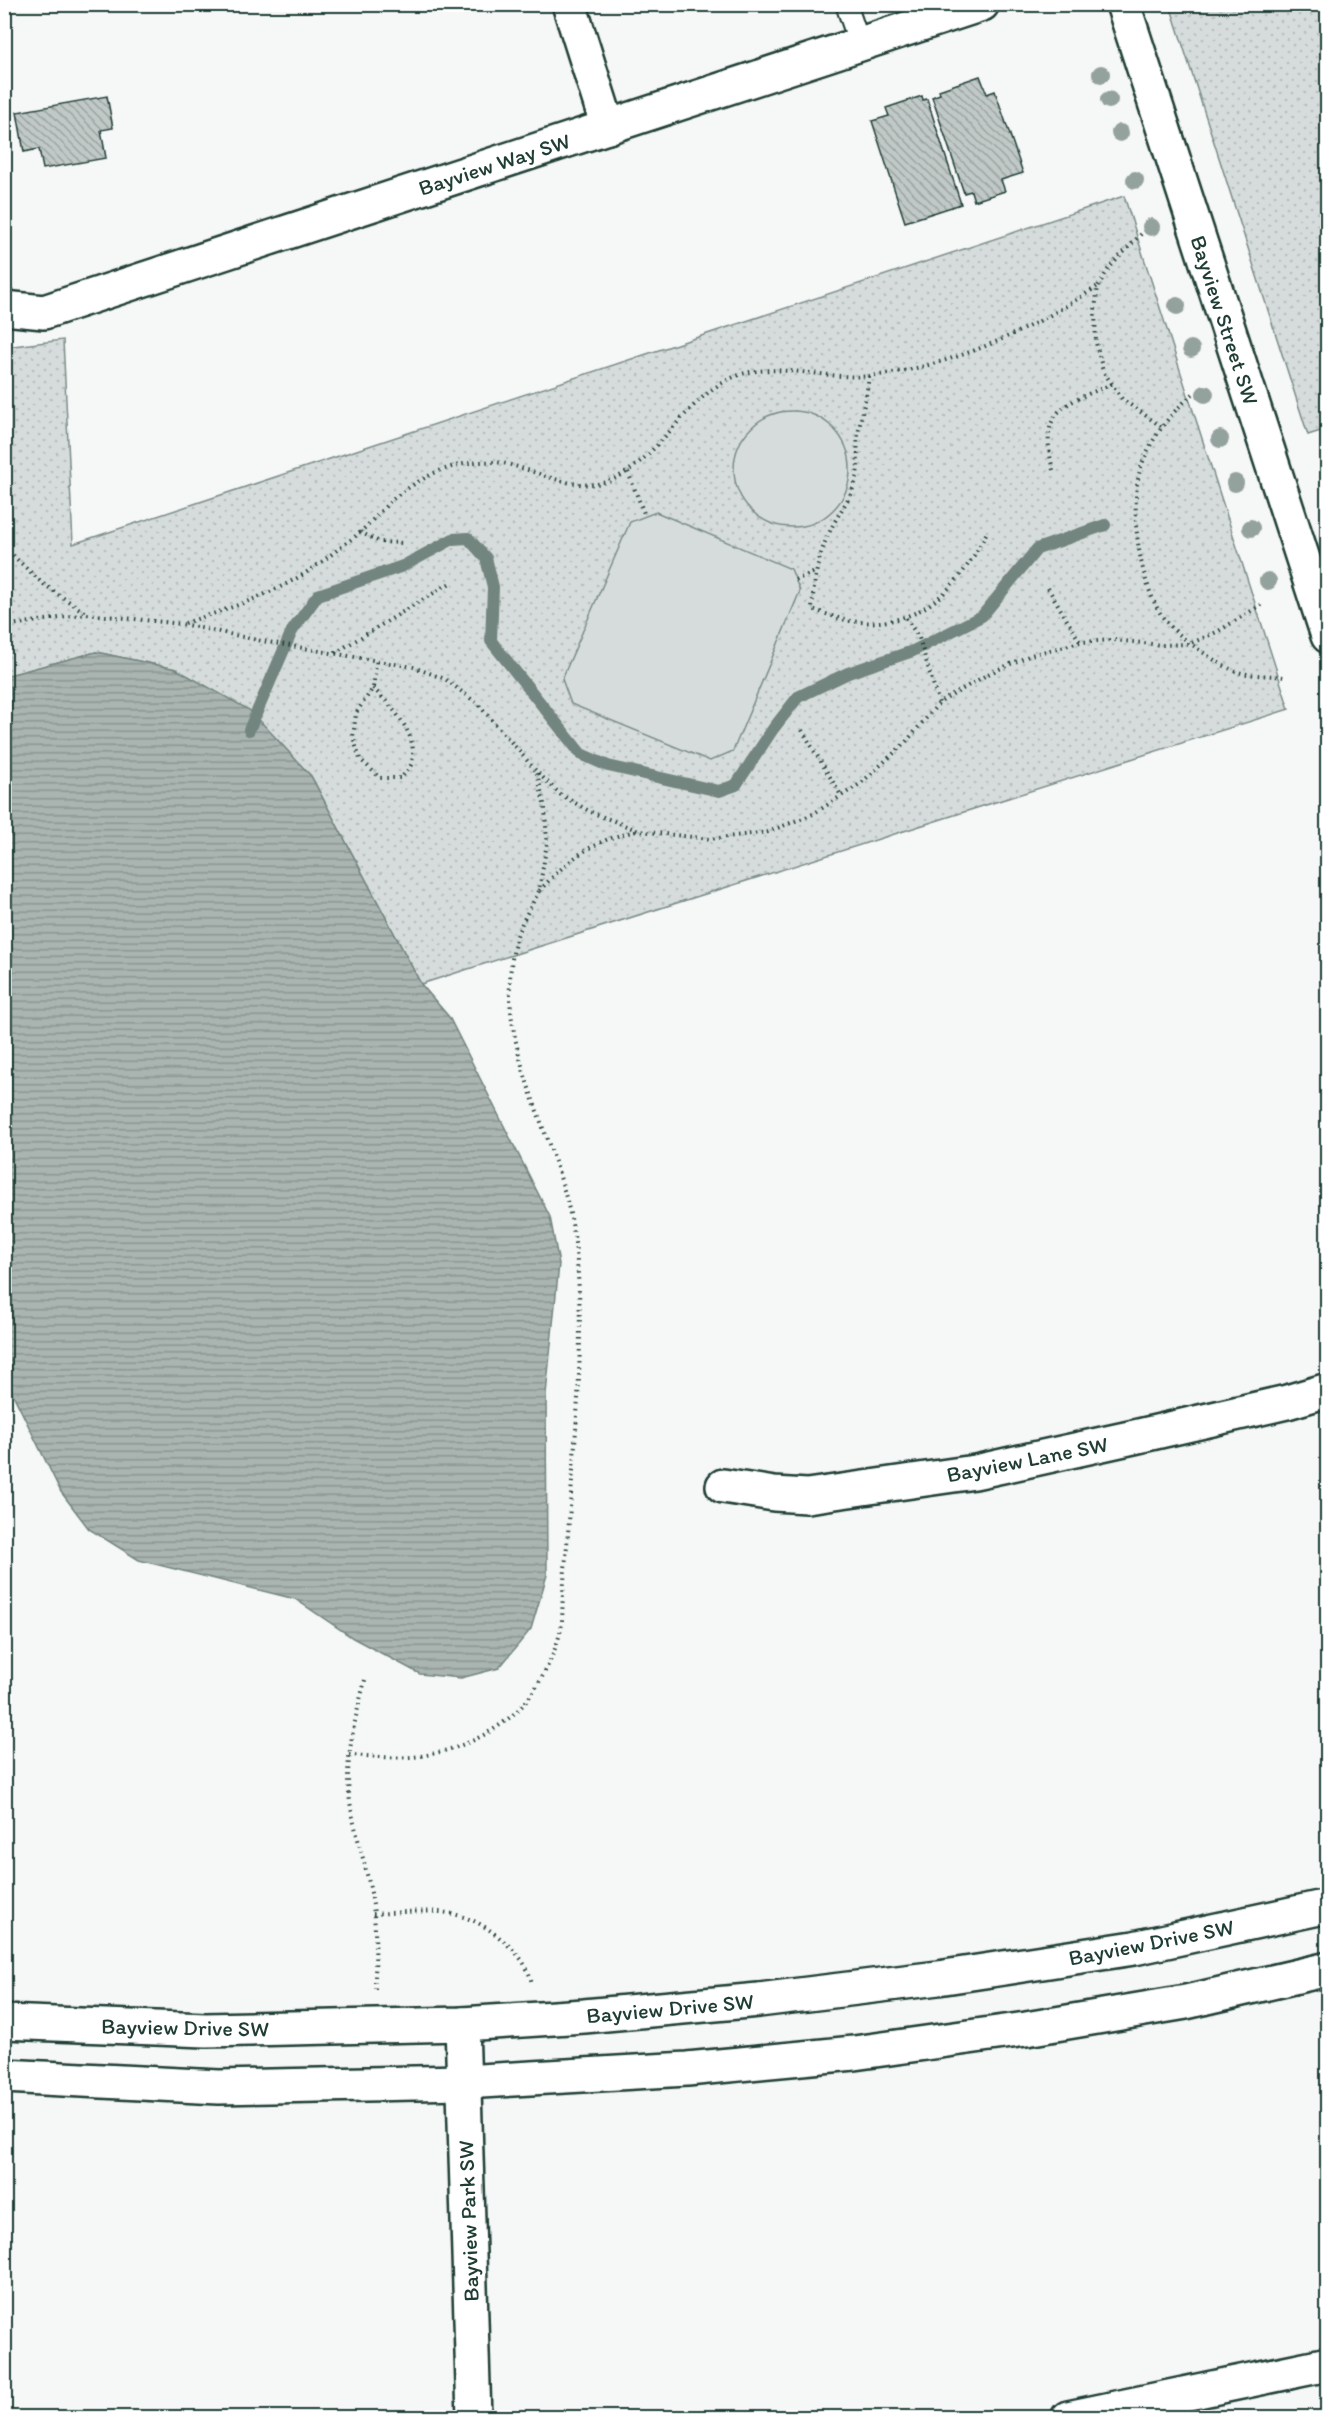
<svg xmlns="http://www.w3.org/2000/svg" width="1332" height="2422" font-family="Itim,sans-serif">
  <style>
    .park { fill: url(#park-dots); stroke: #7a8c88; stroke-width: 1.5 }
    .pitch { fill: #d6dcdb; stroke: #7a8c88; stroke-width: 1.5 }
    .water { fill: url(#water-rules); stroke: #72857f; stroke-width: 1.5 }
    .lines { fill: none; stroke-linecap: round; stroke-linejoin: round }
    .stream { stroke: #72857f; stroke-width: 12 }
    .building { fill: url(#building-back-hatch); stroke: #1f3d34; stroke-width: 1.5 }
    .lane-casing { stroke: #1f3d34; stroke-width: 24 }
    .street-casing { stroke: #1f3d34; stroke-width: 38 }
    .path { stroke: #1f3d34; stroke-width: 4; stroke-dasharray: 1.5 4.5; stroke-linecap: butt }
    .lane { stroke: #fff; stroke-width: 20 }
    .street { stroke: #fff; stroke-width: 33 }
    .tree { fill: #94a29e }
    .labels { text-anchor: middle; stroke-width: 6; stroke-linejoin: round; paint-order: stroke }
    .street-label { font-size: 22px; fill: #1f3d34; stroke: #fff }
  </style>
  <defs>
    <pattern id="park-dots" width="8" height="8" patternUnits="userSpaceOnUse" patternTransform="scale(1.5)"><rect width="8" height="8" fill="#d6dcdb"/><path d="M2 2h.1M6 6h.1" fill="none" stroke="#b7bebd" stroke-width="1.8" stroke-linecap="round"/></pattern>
    <pattern id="water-rules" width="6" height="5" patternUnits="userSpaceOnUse" patternTransform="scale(1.5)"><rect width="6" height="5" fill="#aab5b1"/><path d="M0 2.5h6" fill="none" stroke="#8a9491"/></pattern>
    <pattern id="building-back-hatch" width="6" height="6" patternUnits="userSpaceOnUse" patternTransform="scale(1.5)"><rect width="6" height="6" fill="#c0c9c6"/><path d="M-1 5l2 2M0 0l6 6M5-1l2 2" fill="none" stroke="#9ba4a2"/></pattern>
  </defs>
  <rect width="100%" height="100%" fill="#f6f7f7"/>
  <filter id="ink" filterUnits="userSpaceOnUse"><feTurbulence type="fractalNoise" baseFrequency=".0167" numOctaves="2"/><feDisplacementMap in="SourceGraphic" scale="12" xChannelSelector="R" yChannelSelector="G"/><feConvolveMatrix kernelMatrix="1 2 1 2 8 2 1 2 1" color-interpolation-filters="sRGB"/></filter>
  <g filter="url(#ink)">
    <!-- park -->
    <g class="park">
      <polygon points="1170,5 1327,5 1327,429 1308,435"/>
      <polygon points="1124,196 1289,709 421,984 311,776 176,669 96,652 5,676 5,347 63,340 73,544"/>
    </g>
    <!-- pitch -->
    <g class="pitch">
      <circle cx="792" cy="469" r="58"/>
      <polygon points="656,512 791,569 800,591 733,751 710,761 571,704 562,679 630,522"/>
    </g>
    <!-- water -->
    <polygon class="water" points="96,652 176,669 251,711 311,776 421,984 449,1017 550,1217 559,1264 546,1394 547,1575 531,1629 499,1668 461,1678 420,1674 353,1638 295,1599 139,1560 89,1529 61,1492 5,1378 5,676"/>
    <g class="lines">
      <!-- stream -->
      <polyline class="stream" points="249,730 292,631 318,595 403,566 453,539 468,538 486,558 493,587 491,641 581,754 608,766 719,791 736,785 773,729 798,697 848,673 913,651 982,616 1037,549 1105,525"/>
    </g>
    <!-- building -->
    <g class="building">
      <polygon points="980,76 987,94 995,91 1023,173 1001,180 1005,191 974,201 971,191 964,193 932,97 940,94 939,90"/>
      <polygon points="107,96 113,128 101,130 106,158 43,169 39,149 24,152 17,112"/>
      <polygon points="922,96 923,100 927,99 961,204 905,222 872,121 889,116 886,108"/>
    </g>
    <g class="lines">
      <defs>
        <polyline id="lane" points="846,4 860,45"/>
        <g id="street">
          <polyline points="569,4 608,127"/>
          <polyline points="1123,4 1328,636"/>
          <polyline points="4,308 44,312 982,4"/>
          <polyline points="723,1486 774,1494 807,1496 975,1472 1134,1437 1287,1402 1328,1390"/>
          <polyline points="4,2022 206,2030 462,2024 584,2016 759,2000 938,1978 1134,1948 1328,1906"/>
          <polyline points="462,2024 474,2418"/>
          <polyline points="4,2076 219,2087 463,2082 687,2069 854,2053 1026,2029 1186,2002 1328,1969"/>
          <polyline points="1068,2418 1328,2364"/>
        </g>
      </defs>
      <!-- lane casing -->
      <use href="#lane" class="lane-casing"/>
      <!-- street casing -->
      <use href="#street" class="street-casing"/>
      <!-- path -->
      <g class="path">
        <polyline points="1141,234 1109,268 1098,286 1095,310 1096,343 1103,371 1122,399 1162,427"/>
        <path d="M869 376C867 396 861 415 858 435 856 450 860 463 856 480 851 498 839 512 831 529 818 554 814 580 812 609 824 613 838 619 851 621 919 631 959 588 987 532"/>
        <path d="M1193 394C1167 415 1140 453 1137 486 1132 525 1141 587 1164 619 1174 634 1221 667 1238 672 1252 676 1270 675 1284 677"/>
        <path d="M1053 470C1038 409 1063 405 1112 384"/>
        <polyline points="628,472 645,516"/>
        <polyline points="360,532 380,542 403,543"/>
        <polyline points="4,547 42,583 87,614"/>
        <polyline points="795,580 815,572"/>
        <polyline points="1048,588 1080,642"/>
        <polyline points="906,618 919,638 939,703"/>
        <path d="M185 623C224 610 263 598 299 577 319 565 338 549 357 535 370 524 381 510 393 499 404 490 429 474 442 470 461 463 487 459 507 464 537 471 571 490 602 483 656 470 684 392 742 374 778 363 832 380 870 376 952 367 1030 331 1098 286"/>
        <polyline points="4,626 87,614 182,624 262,641 413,667 445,679 478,704 537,772 561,795 591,812 639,831 710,839 768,832 813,814 860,784 906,742 939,703 988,674 1031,655 1080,642 1114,640 1162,645 1189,644 1217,632 1261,605"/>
        <polyline points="335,653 452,582"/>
        <path d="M373 688C391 706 419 734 412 762 411 767 405 773 401 778H380L360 759 353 737 356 713 373 688 377 659"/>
        <polyline points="802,730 842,797"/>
        <path d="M537 773 545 808 547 843 539 891C569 859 592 840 637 831"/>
        <path d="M365 1680C357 1712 348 1745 348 1779 349 1818 364 1855 371 1893 377 1924 375 1957 375 1989"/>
        <path d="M349 1755C374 1756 401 1760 426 1755 461 1749 497 1732 521 1707 538 1690 556 1652 561 1629 563 1618 562 1605 563 1593 565 1569 567 1545 569 1521 576 1428 586 1336 575 1243 563 1140 490 1050 515 943 519 925 531 907 539 891"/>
        <path d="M373 1914C430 1911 463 1903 508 1945 520 1956 529 1968 532 1984"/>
      </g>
      <!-- lane -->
      <use href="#lane" class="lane"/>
      <!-- street -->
      <use href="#street" class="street"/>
    </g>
    <!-- trees -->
    <g class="tree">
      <circle cx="1101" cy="74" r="9"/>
      <circle cx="1109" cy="100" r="9"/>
      <circle cx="1120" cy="133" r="9"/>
      <circle cx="1135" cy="180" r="9"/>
      <circle cx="1151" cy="227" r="9"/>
      <circle cx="1177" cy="306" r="9"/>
      <circle cx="1191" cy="349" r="9"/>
      <circle cx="1205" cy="394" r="9"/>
      <circle cx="1220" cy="439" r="9"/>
      <circle cx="1235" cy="483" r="9"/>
      <circle cx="1251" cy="528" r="9"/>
      <circle cx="1268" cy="581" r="9"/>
    </g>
  </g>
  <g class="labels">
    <!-- street labels -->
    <g class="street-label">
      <text transform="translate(494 164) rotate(-18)" y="8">Bayview Way SW</text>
      <text transform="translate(1225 320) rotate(72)" y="8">Bayview Street SW</text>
      <text transform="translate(1027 1459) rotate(-11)" y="8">Bayview Lane SW</text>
      <text transform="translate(1151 1942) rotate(-11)" y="8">Bayview Drive SW</text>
      <text transform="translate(670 2008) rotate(-5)" y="8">Bayview Drive SW</text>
      <text transform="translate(185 2027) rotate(1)" y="8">Bayview Drive SW</text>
      <text transform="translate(468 2221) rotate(-92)" y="8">Bayview Park SW</text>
    </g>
  </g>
  <!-- margin -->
  <rect width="1332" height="2422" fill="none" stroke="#fff" stroke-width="24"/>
  <rect x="12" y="12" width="1308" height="2398" fill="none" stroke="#1f3d34" stroke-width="2" filter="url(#ink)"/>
</svg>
